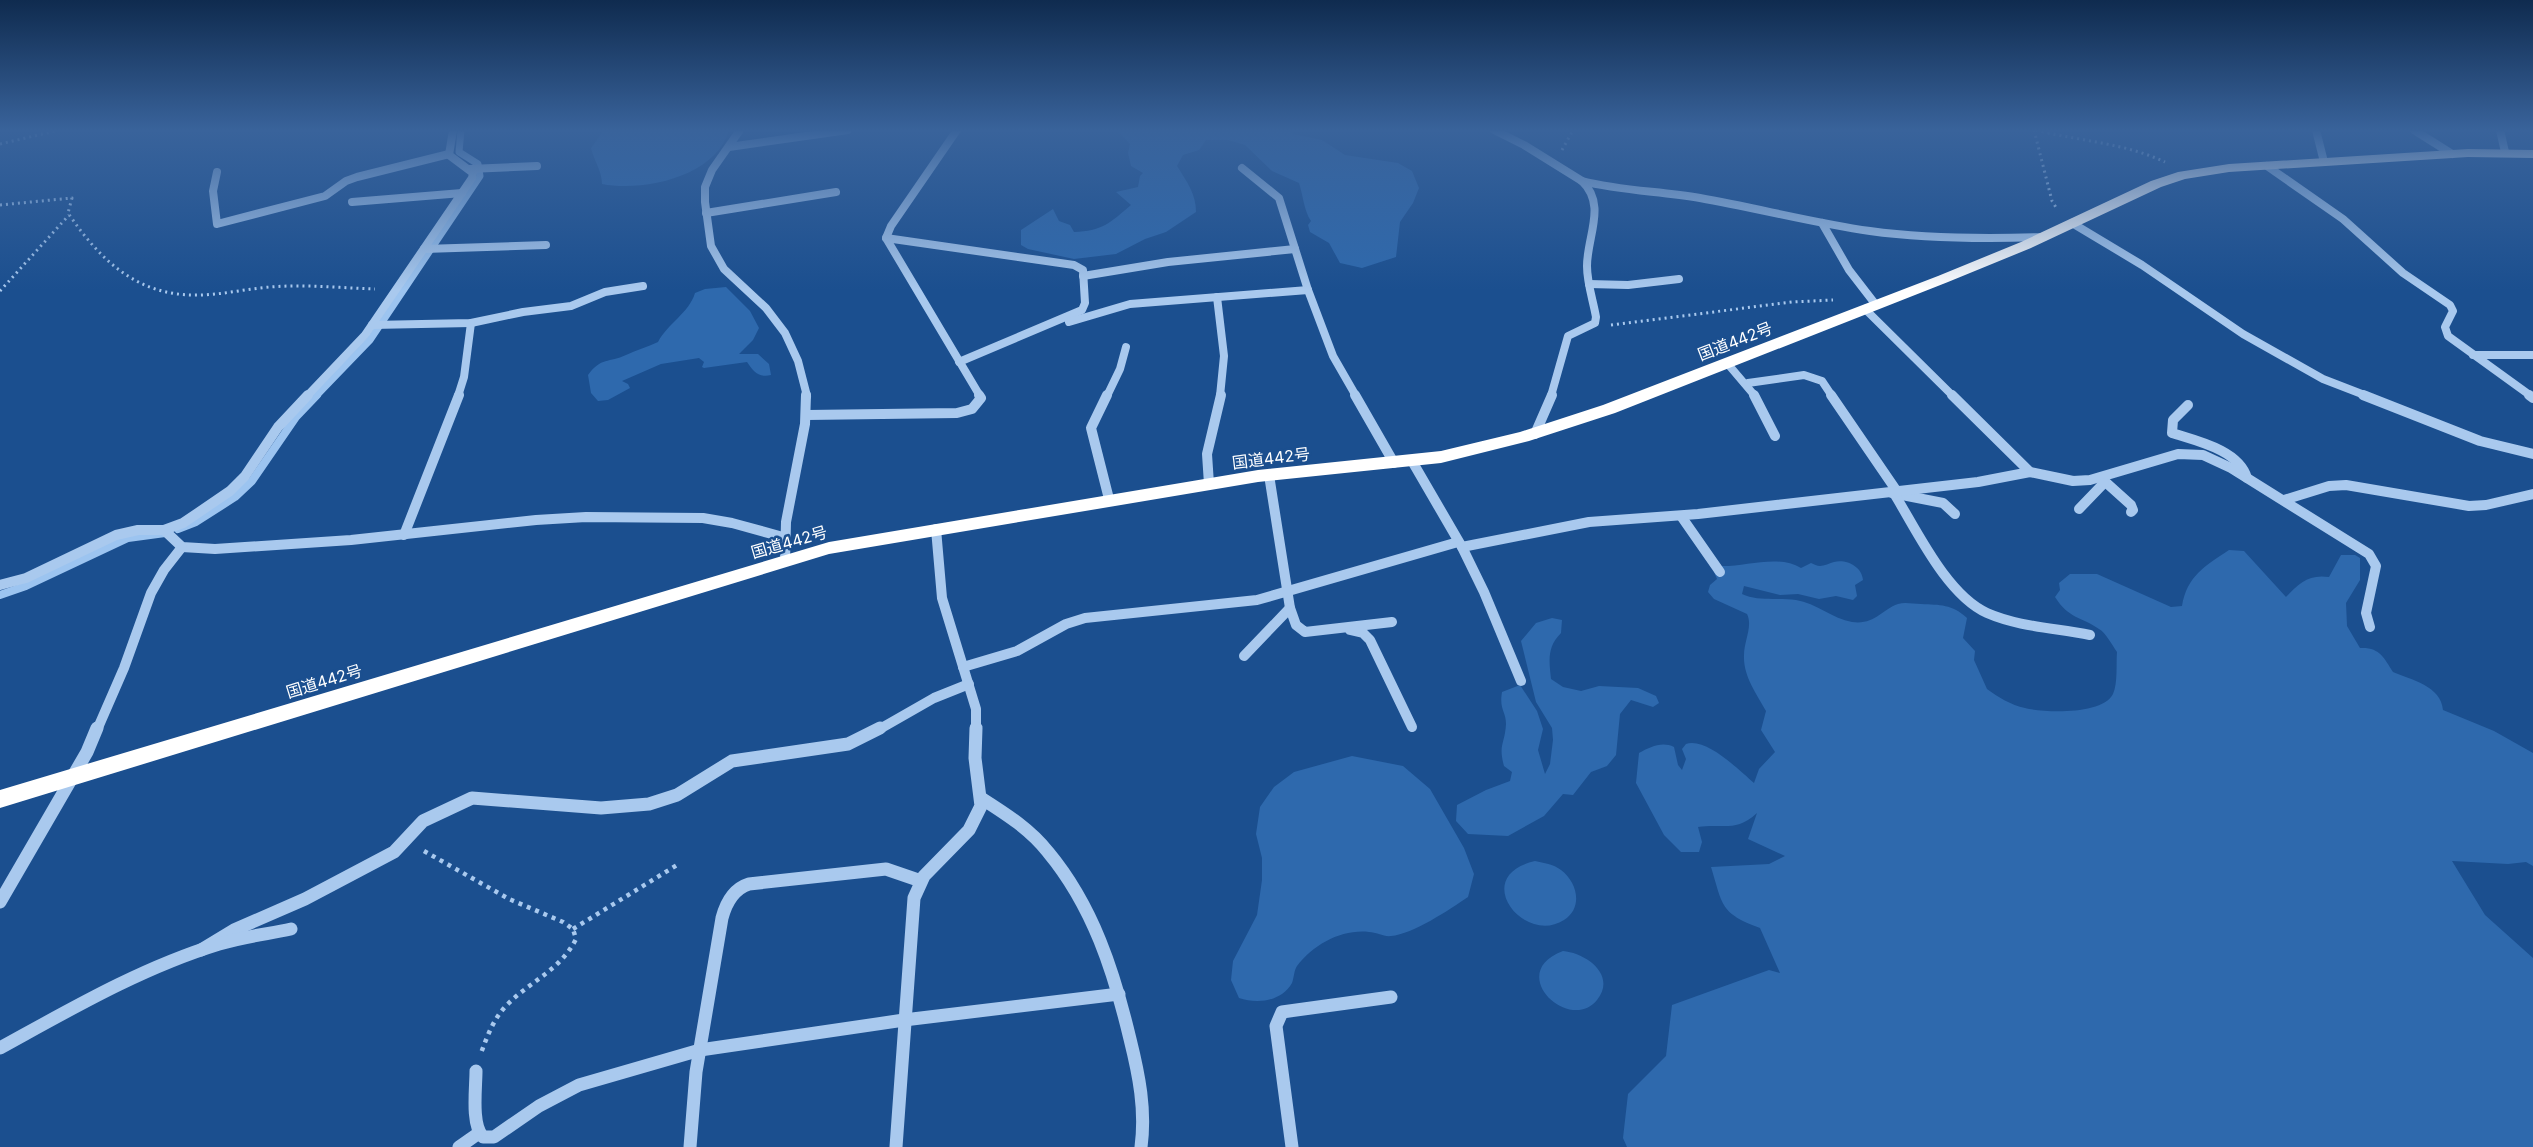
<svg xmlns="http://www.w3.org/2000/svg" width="2533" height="1147" font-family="Inter,'Noto Sans JP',sans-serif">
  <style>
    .green { fill: #2e69ad }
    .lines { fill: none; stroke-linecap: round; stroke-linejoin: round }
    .stream-far1 { stroke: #9cc4f0; stroke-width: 7 }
    .stream { stroke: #9cc4f0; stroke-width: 8 }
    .path-far1 { stroke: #a9c9ee; stroke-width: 3; stroke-dasharray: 2 4; stroke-linecap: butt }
    .path { stroke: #a9c9ee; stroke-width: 4.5; stroke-dasharray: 4 5; stroke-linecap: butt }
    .minor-far2 { stroke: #a9c9ee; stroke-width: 8 }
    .minor-far1 { stroke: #a9c9ee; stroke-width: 10 }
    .minor { stroke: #a9c9ee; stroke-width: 13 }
    .highway { fill: #fff; fill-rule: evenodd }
    .labels { text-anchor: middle; stroke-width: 5; stroke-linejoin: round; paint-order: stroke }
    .street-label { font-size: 16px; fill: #fff; stroke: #1b4f8f }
  </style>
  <rect width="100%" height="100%" fill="#1b4f8f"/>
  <!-- green -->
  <g class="green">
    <path d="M604 130H729C716 177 643 192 602 184 602 171 594 161 591 148Z"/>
    <path d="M1117 130H1291L1293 134 1322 140 1345 155 1398 163 1412 171 1419 188 1413 203 1400 222 1396 257 1362 268 1340 263 1329 243 1310 232 1308 225 1311 221C1304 211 1303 195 1299 183L1272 171 1245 145 1228 140H1206L1199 150 1183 155 1177 166C1187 182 1196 194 1196 212L1166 232 1145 239 1116 254 1074 259 1028 249 1021 245V230L1053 209 1059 221 1070 225 1074 232C1102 231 1110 223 1131 205L1116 192 1138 187 1140 176 1143 173 1131 166 1128 153 1130 144Z"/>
    <path d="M726 287 750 311 759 328 753 340 739 354H758L769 364 771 375C758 378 753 371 747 362L704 368 702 367 704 362 699 358 661 364 622 381 628 384 630 388 608 400 598 401 591 393 588 375C601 357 609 363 626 355 637 350 647 347 658 342 668 323 689 313 695 293L705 289Z"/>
    <path d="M2229 550 2244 551 2286 597C2299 583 2309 574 2329 577L2341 555H2355L2360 558V580L2346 603 2347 626 2360 648C2380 647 2384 658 2393 672 2412 680 2441 686 2443 710L2494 731 2533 753V866L2526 862 2508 864 2452 861 2485 915 2533 958V1147H1627L1623 1138 1628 1094 1666 1056 1672 1005 1769 970 1780 973 1760 928C1720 913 1723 906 1711 867L1769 864 1785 856 1748 839 1757 813C1735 833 1723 823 1698 827L1702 842 1699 852H1681L1664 835 1636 783 1639 753C1650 747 1662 741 1674 747L1678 765 1682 770 1686 759 1682 749 1686 744C1706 737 1739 770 1754 783L1759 769 1775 752 1761 730 1766 711C1756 693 1743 676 1744 655 1744 641 1753 626 1747 614L1714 599 1708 592 1710 585 1717 579 1714 572 1720 566C1745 567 1778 554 1801 568L1811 563C1814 564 1817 566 1820 566 1824 566 1830 563 1834 562 1847 559 1862 567 1863 580L1855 585 1857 596 1853 600 1836 596 1819 599 1798 594 1780 595 1744 586 1742 594C1759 602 1778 597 1796 600 1816 603 1833 619 1852 622 1875 625 1881 610 1898 604 1905 602 1913 604 1921 604 1940 605 1952 604 1967 618L1963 638 1975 651 1974 660 1987 689C1998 697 2011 705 2025 708 2044 713 2103 715 2113 694 2118 683 2116 664 2117 652 2112 645 2106 633 2099 629 2080 616 2069 619 2055 597L2060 590 2059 583 2070 574H2097L2171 607 2182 606C2187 576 2205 566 2229 550Z"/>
    <path d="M1552 618 1562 620 1561 633C1547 647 1549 660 1551 679L1563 687 1581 691 1599 686 1638 688 1656 696 1659 703 1653 707 1631 700 1620 714 1616 755 1607 766 1591 772 1573 795 1563 794 1544 816 1508 836 1468 834 1456 821 1457 805 1486 790 1510 781 1512 772 1504 766C1498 744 1505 744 1506 724 1506 711 1499 710 1502 692L1520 685 1537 711 1543 729 1538 750 1545 774 1550 764 1553 740 1552 728 1536 702 1521 641 1536 623Z"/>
    <path d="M1352 756 1403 766 1430 789 1464 848 1474 874 1468 897C1449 910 1413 934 1391 936 1384 937 1376 932 1369 932 1342 929 1314 944 1297 966 1294 970 1294 978 1292 983 1281 1002 1257 1004 1239 998L1231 980 1233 961 1257 915 1262 880V858L1256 834 1260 807 1274 787 1294 772Z"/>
    <path d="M1535 861C1544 863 1553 864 1561 870 1578 883 1583 908 1564 920 1524 946 1469 876 1535 861Z"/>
    <path d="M1563 951C1586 953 1617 975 1597 1000 1570 1034 1504 973 1563 951Z"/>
  </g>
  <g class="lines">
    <!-- stream-far1 -->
    <polyline class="stream-far1" points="316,396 370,340 480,176 478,164 459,152 461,130"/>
    <!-- stream -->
    <g class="stream">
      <polyline points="178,529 196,522 235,497 252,481 296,417 317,395"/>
      <polyline points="0,595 26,586 128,538 165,533"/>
    </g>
    <!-- path-far1 -->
    <g class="path-far1">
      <polyline points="2034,130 2052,201 2057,209"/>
      <path d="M2036 130C2079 141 2125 143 2165 162"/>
      <polyline points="0,144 59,130"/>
      <polyline points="1562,150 1573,130"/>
      <path d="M0 205 72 198 68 213C100 260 137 296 197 295 221 295 245 289 270 287 305 284 340 288 375 289"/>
      <polyline points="0,291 69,215"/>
      <polyline points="1611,325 1792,302 1833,300"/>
    </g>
    <!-- path -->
    <g class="path">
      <path d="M424 851 509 899 563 922 573 929 576 939C560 971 528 982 505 1007 493 1020 487 1037 481 1053"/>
      <polyline points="573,929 677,865"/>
    </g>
    <!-- minor-far2 -->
    <g class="minor-far2">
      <polyline points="740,130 712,170 705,187 705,202 711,246 724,269 766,308 785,333 798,361 807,396"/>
      <polyline points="957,130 891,226 886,238 980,396"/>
      <path d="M1494 130 1524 145 1582 181C1607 205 1587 236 1587 266 1587 283 1593 300 1596 317L1595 323 1568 336 1551 396"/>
      <polyline points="2316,130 2324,162"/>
      <polyline points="2414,130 2452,154"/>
      <polyline points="2500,130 2505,152"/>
      <polyline points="729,147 848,130"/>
      <polyline points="2267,166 2343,219 2403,273 2450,305 2453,311 2445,327 2448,336 2531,396"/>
      <polyline points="1242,168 1279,198 1308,290 1333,356 1356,396"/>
      <polyline points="469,169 537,166"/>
      <polyline points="217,172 213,191 217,224 325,196 346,181 357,177 449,154"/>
      <path d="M1582 181C1621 191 1660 191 1700 198 1757 208 1813 223 1870 231 1928 239 1986 239 2044 237"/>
      <polyline points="352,202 462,193"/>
      <polyline points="706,213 836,192"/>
      <polyline points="1822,223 1849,270 1876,305"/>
      <polyline points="2072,223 2142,265 2243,334 2323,379 2367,396"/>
      <polyline points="886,238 1074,265 1083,270 1085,303 1082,310 959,362"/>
      <polyline points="424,249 546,245"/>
      <polyline points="1083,276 1168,262 1295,249"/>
      <polyline points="1589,284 1628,285 1679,279"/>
      <polyline points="1217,297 1224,356 1220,396"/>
      <polyline points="1865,309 1953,396"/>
      <polyline points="1069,322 1130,304 1308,290"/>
      <polyline points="372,325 471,323 523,312 571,306 605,292 643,286"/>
      <polyline points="2473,355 2533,355"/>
      <polyline points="1727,363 1755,396"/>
      <polyline points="1748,383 1804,375 1822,381 1832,396"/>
      <polyline points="307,396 365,335 472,178 473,173 449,155 453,130"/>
      <polyline points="458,396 464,377 471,323"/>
      <polyline points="1107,396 1120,369 1126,347"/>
    </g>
    <!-- minor-far1 -->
    <g class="minor-far1">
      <polyline points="1107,395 1091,428 1109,499"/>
      <polyline points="1355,395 1394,463"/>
      <polyline points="1754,395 1775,436"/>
      <polyline points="1831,395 1896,490"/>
      <polyline points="1952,395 2030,472 2073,481 2090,480 2178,454 2203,455 2231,468 2369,554 2376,566 2366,613 2370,627"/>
      <polyline points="2363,395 2480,441 2533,454"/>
      <polyline points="2529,395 2533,398"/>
      <path d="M2188 405 2173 420 2172 433C2197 441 2239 450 2247 478"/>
      <polyline points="807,415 957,413 972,409 981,398 979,395"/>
      <polyline points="1535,434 1552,395"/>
      <polyline points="1412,461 1462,547 1484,592 1521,681"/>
      <polyline points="1269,475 1290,608 1296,625 1305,632 1392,622"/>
      <polyline points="2101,478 2131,505 2133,510 2131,512"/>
      <polyline points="1209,484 1207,454 1221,395"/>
      <polyline points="1892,493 1943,503 1955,514"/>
      <path d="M1895 495C1917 531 1947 595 1987 613 2019 627 2056 628 2090 635"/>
      <polyline points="2284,500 2329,486 2346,485 2469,506 2486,505 2533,494"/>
      <polyline points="2079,509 2104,483"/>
      <polyline points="1681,516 1720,572"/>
      <polyline points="936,529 942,598 976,709 976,730"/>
      <polyline points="164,530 182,547 215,549 351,540 536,520 586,517 703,518 732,523 783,537"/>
      <polyline points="404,535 459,395"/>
      <polyline points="1462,547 1589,522 1698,514 1978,482 2030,472"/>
      <polyline points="785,561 786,522 805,424 806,395"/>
      <polyline points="0,585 26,578 116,535 138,530 164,530 183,523 230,491 245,476 278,427 308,395"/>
      <polyline points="1350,630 1363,633 1370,640 1412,727"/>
      <polyline points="1244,656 1290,608"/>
      <polyline points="963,667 1017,651 1066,624 1085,618 1257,600 1458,542"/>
      <polyline points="97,730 124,668 151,593 164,570 182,547"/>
      <polyline points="878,730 934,698 969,684"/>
    </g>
    <!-- minor -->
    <g class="minor">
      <path d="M981 798C1006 814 1030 829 1048 852 1093 906 1114 972 1130 1039 1139 1075 1146 1110 1141 1147"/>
      <polyline points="0,902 87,752 97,728"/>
      <polyline points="201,950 234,930 305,899 394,852 423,821 472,798 601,808 649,804 677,795 732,761 848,744 880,728"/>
      <path d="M0 1048C71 1009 141 968 219 944 243 937 267 934 291 929"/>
      <path d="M476 1071C476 1088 471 1125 483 1137H494L539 1106 579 1085 700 1050 904 1020 1119 994"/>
      <polyline points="459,1147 479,1133"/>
      <path d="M690 1147 696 1072 722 918C726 903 733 889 749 884L886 869 921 881"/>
      <polyline points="896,1147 914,898 924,876 969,830 981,806 975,758 976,728"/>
      <polyline points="1292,1147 1276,1026 1282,1012 1391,997"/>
    </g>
    <!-- highway -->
    <polygon class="highway" points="2468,149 2533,150 2533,158 2468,157 2229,172 2185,179 2161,187 2031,248 1948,282 1615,413 1529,441 1441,463 1258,482 829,554 0,808 0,790 829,542 1258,470 1441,451 1520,432 1603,405 1938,276 2021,242 2151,181 2178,172 2229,164"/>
  </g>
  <!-- sky -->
  <linearGradient id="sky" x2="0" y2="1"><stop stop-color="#0f2b4f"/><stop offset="0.45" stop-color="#39639b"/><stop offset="1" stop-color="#39639b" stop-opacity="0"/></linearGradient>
  <rect width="2533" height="290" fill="url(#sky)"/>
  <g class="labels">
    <!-- street labels -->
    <g class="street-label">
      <text transform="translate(1735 341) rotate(-21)" y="6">国道442号</text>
      <text transform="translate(1271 458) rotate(-7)" y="6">国道442号</text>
      <text transform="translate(789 542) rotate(-16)" y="6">国道442号</text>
      <text transform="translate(324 681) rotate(-17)" y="6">国道442号</text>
    </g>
  </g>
</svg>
